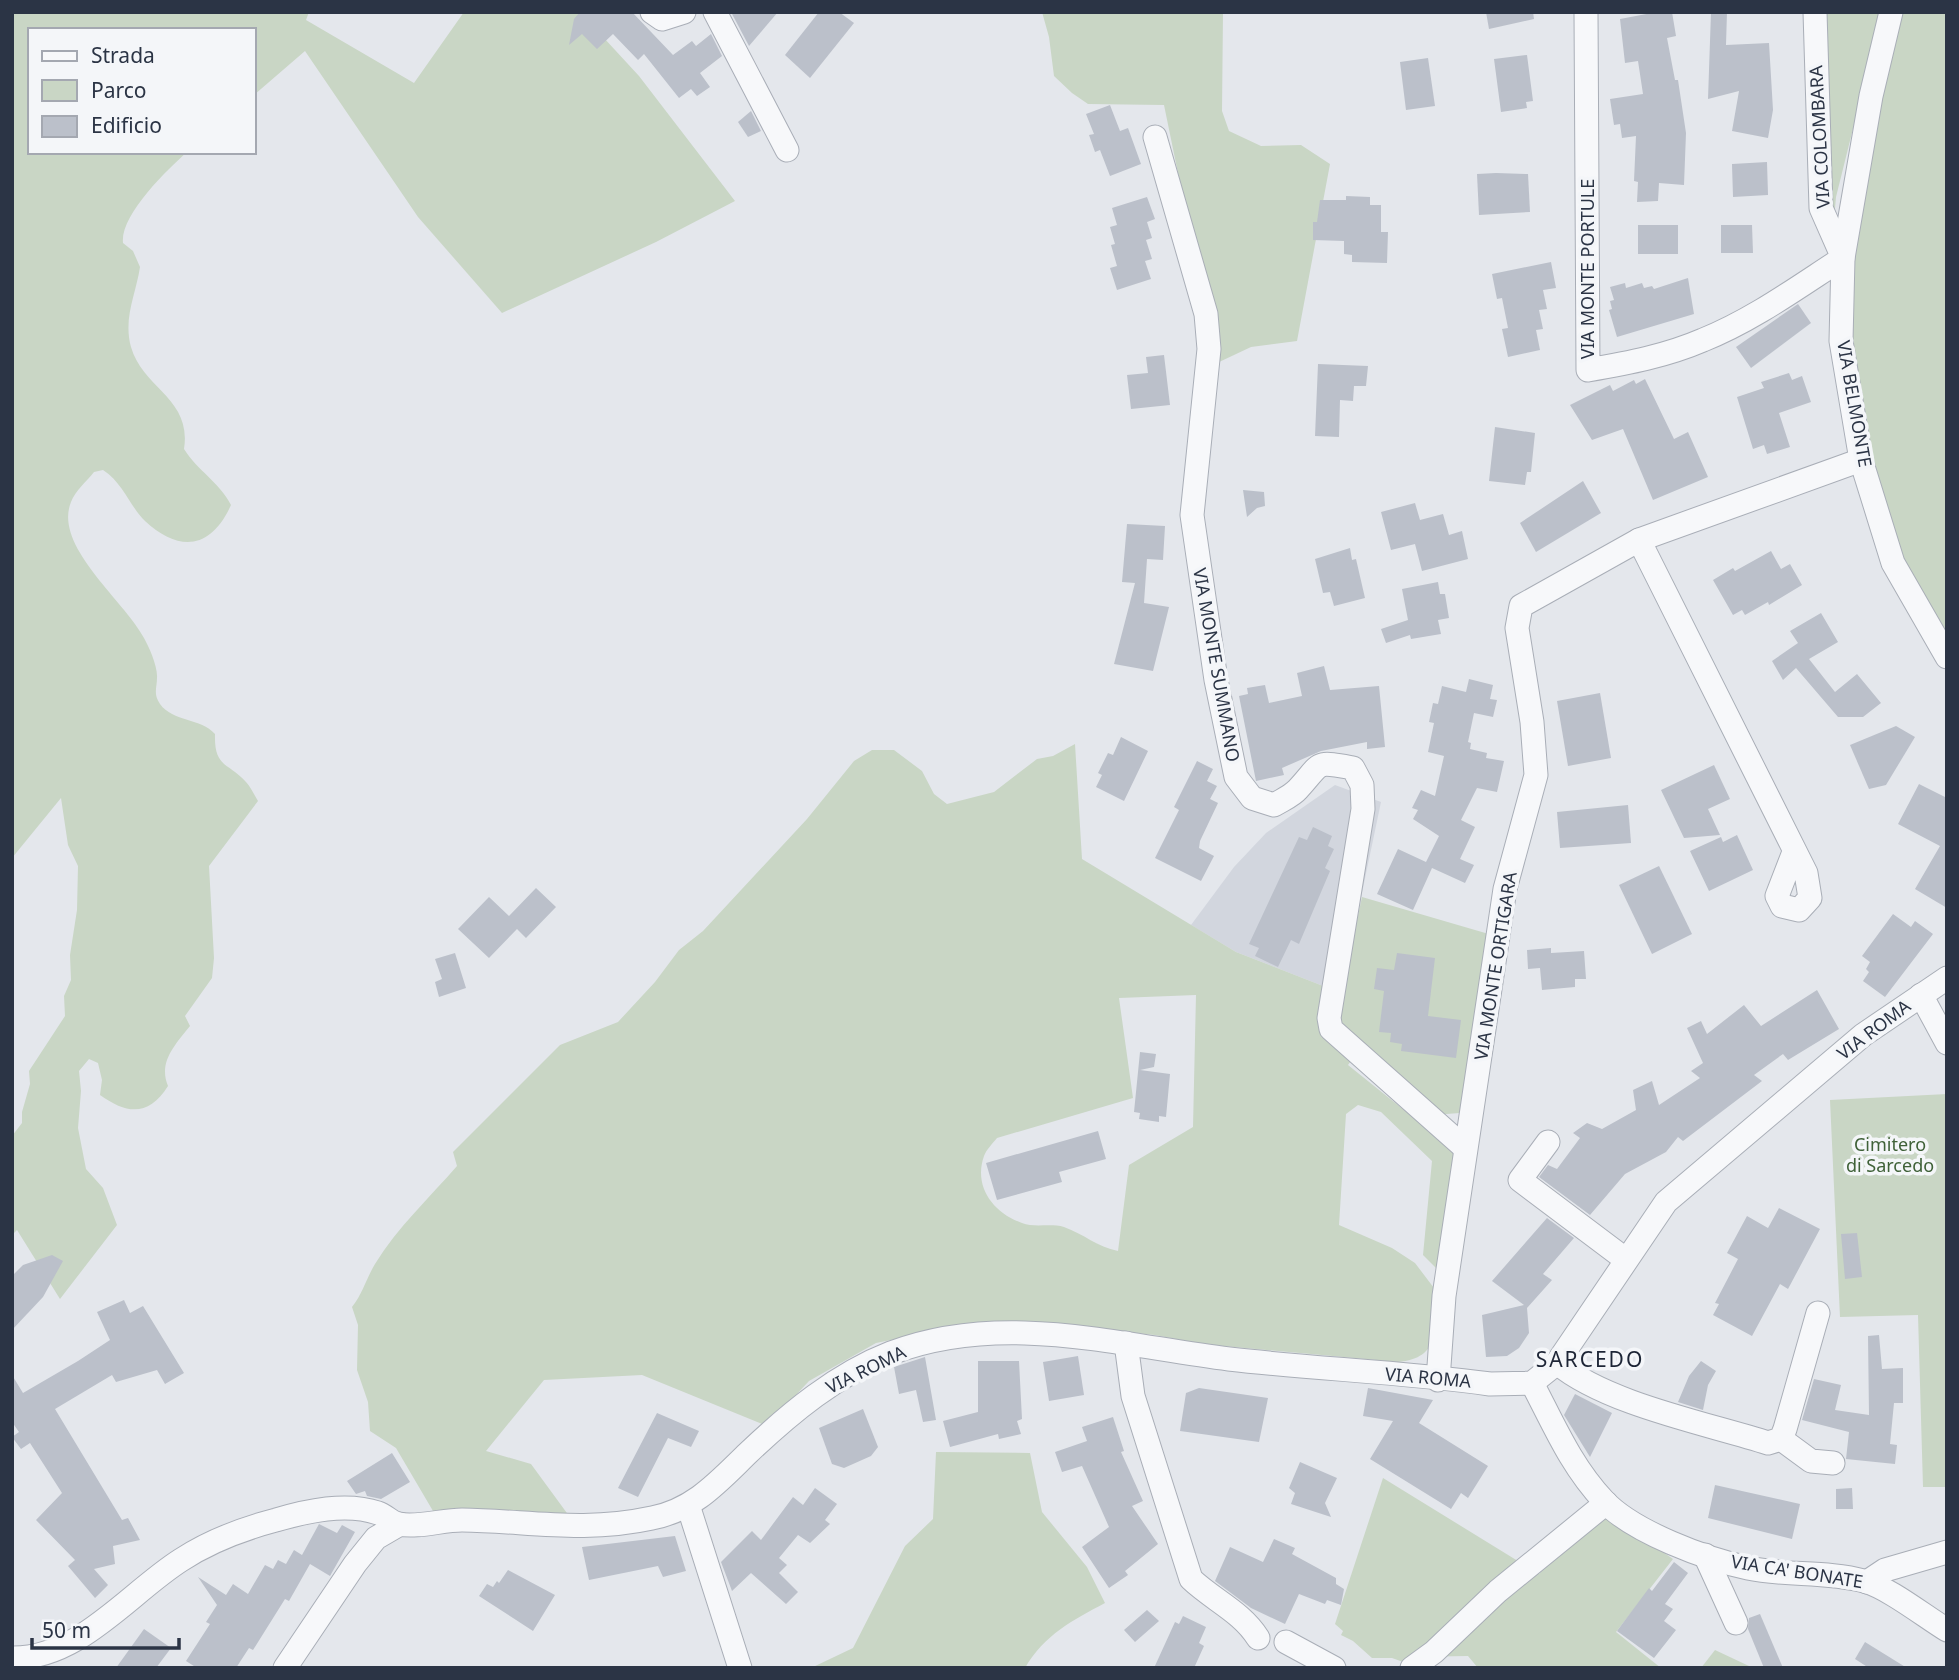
<svg xmlns="http://www.w3.org/2000/svg" width="1959" height="1680" font-family="'Noto Sans',sans-serif">
  <style>
    .built { fill: #d2d6de }
    .green { fill: #c9d6c5; fill-rule: evenodd }
    .building { fill: #bbc0ca }
    .lines { fill: none; stroke-linecap: round; stroke-linejoin: round }
    .minor-casing { stroke: #a9aeb7; stroke-width: 25 }
    .minor { stroke: #f7f8fa; stroke-width: 23 }
    .labels { text-anchor: middle; stroke-width: 7; stroke-linejoin: round; paint-order: stroke }
    .street-label { font-size: 18px; fill: #2b3445; stroke: #f4f6f9 }
    .park-label { font-size: 18px; fill: #3f6138; stroke: #f4f6f9 }
    .quarter-label { font-size: 21px; letter-spacing: 2px; fill: #1d2536; stroke: #f4f6f9 }
  </style>
  <rect width="100%" height="100%" fill="#e4e7ec"/>
  <!-- built -->
  <polygon class="built" points="1335,785 1381,802 1341,993 1236,952 1191,925 1234,867 1266,833"/>
  <!-- green -->
  <g class="green">
    <path d="M12 12H309L306 20 414 83 464 12H580L639 76 735 201 656 242 502 313 418 217 305 51 254 95V30H30V152H187C167 170 120 215 123 243L133 251 140 267C136 294 123 318 131 347 143 389 192 398 184 449 197 470 219 482 231 505 211 549 180 553 145 521 129 505 123 483 103 470L94 472C87 481 75 491 71 502 53 546 124 600 144 638 149 647 158 667 157 678 157 688 153 694 160 704 173 722 201 718 215 734 214 768 228 762 246 782 251 787 254 795 258 801L209 866 214 958 212 978 185 1016 190 1026C175 1045 158 1062 168 1086 149 1116 128 1115 100 1095L102 1080 98 1063 89 1059 79 1071 81 1091 78 1128 86 1169 103 1188 117 1225 60 1299 17 1230 12 1235V1136L22 1123V1112L30 1084 29 1071 65 1016 64 996 71 980 70 955 77 910 78 866 68 845 61 798 12 858Z"/>
    <polygon points="1042,12 1223,12 1222,111 1229,131 1261,146 1301,145 1330,164 1297,341 1251,347 1217,363 1164,105 1088,104 1072,93 1054,76 1049,37"/>
    <polygon points="1825,12 1882,12 1836,197 1832,243"/>
    <polygon points="1900,12 1947,12 1947,671 1920,634 1897,585 1859,396 1846,288 1854,199"/>
    <path d="M1075 744 1082 859 1236 952 1341 993 1362 897 1499 937 1473 1112 1433 1115 1360 1048 1348 1065 1445 1143 1453 1152 1457 1162 1439 1271 1423 1255 1432 1161 1381 1112 1358 1105 1346 1114 1339 1225 1392 1248 1415 1263 1437 1292C1434 1328 1442 1358 1398 1362L1202 1344 1155 1335 1047 1324 960 1326 876 1343 809 1381 767 1426 642 1375 544 1380 486 1451 531 1464 572 1520 433 1511 396 1448 370 1431 368 1402 357 1370 358 1325 352 1307C363 1293 366 1279 375 1264 397 1228 430 1197 457 1166L453 1152 560 1045 618 1022 655 982 679 950 703 931 807 819 854 761 872 750H894L922 771 934 794 947 804 994 792 1037 759 1053 756ZM1196 995 1193 1127 1129 1165 1118 1251C1097 1247 1084 1234 1064 1227 1051 1223 1034 1228 1022 1223 994 1213 973 1187 984 1156 986 1150 993 1143 997 1138L1133 1098 1119 998Z"/>
    <polygon points="1947,1094 1947,1487 1923,1487 1918,1315 1840,1317 1830,1100"/>
    <path d="M936 1452 1030 1453 1042 1512 1087 1567 1105 1603C1073 1620 1044 1635 1025 1668H811L853 1648 905 1546 933 1519Z"/>
    <polygon points="1383,1478 1539,1574 1597,1507 1673,1559 1616,1632 1661,1668 1478,1668 1468,1656 1409,1657 1406,1663 1392,1658 1372,1658 1353,1641 1341,1635 1343,1631 1335,1624"/>
    <polygon points="1715,1650 1749,1666 1753,1668 1701,1668"/>
  </g>
  <!-- building -->
  <g class="building">
    <polygon points="580,12 632,12 673,55 692,41 696,46 711,34 722,56 700,73 710,87 697,96 691,89 679,98 644,54 638,60 613,34 597,49 582,34 569,45 574,19"/>
    <polygon points="731,12 778,12 749,46"/>
    <polygon points="819,12 839,12 854,23 810,78 785,55"/>
    <polygon points="1486,12 1533,12 1534,19 1489,29"/>
    <polygon points="1657,12 1672,12 1676,36 1667,38 1675,80 1678,80 1686,133 1684,185 1659,183 1658,201 1637,202 1638,182 1634,181 1636,136 1622,138 1620,124 1614,125 1610,99 1643,94 1638,61 1625,63 1620,19"/>
    <polygon points="1711,12 1727,12 1726,45 1769,43 1773,110 1768,138 1732,131 1739,91 1708,99"/>
    <polygon points="1527,55 1533,101 1526,102 1527,108 1501,112 1494,59"/>
    <polygon points="1428,58 1435,106 1406,110 1400,62"/>
    <polygon points="1110,105 1120,131 1128,128 1141,164 1110,176 1100,150 1095,152 1089,135 1094,134 1086,114"/>
    <polygon points="751,111 761,131 748,137 738,122"/>
    <polygon points="1767,162 1768,195 1733,197 1732,164"/>
    <polygon points="1496,173 1528,174 1530,212 1479,215 1477,174"/>
    <polygon points="1346,196 1370,197 1370,205 1381,205 1381,232 1388,232 1387,263 1352,262 1352,255 1344,254 1344,241 1313,240 1313,222 1317,222 1320,200 1346,200"/>
    <polygon points="1147,197 1155,219 1147,222 1152,238 1146,240 1152,259 1145,261 1151,279 1117,290 1110,268 1117,266 1111,245 1115,244 1110,227 1117,225 1112,208"/>
    <rect x="1638" y="225" width="40" height="29"/>
    <polygon points="1721,225 1752,225 1753,253 1721,253"/>
    <polygon points="1551,262 1556,288 1543,290 1547,309 1539,310 1543,329 1536,330 1540,350 1508,357 1502,329 1508,328 1502,298 1497,299 1492,274"/>
    <polygon points="1688,278 1694,314 1617,337 1609,310 1612,309 1610,301 1614,300 1610,287 1625,283 1626,288 1642,283 1644,288 1652,286 1654,289"/>
    <polygon points="1798,304 1811,323 1751,368 1736,347"/>
    <polygon points="1164,355 1170,405 1131,409 1127,375 1148,373 1146,357"/>
    <polygon points="1318,364 1368,366 1366,386 1354,386 1353,401 1340,400 1339,437 1315,436"/>
    <polygon points="1789,373 1792,380 1802,376 1811,402 1779,413 1790,447 1767,454 1764,445 1753,449 1737,397 1764,388 1761,382"/>
    <polygon points="1645,379 1674,439 1688,432 1708,477 1653,500 1623,429 1592,440 1570,405 1610,385 1613,391 1634,380 1636,384"/>
    <polygon points="1495,427 1535,433 1531,472 1527,472 1525,485 1489,481"/>
    <polygon points="1583,481 1601,513 1536,552 1520,523"/>
    <polygon points="1243,490 1264,492 1265,506 1257,508 1247,517"/>
    <polygon points="1415,503 1420,520 1443,514 1449,535 1462,531 1468,559 1422,571 1415,544 1391,550 1381,512"/>
    <polygon points="1127,524 1165,526 1163,560 1147,559 1144,603 1169,607 1153,671 1114,664 1135,583 1122,582"/>
    <polygon points="1350,548 1352,560 1356,559 1365,598 1334,606 1330,592 1323,593 1315,559"/>
    <polygon points="1771,551 1781,569 1790,564 1802,585 1769,605 1768,602 1745,615 1742,610 1733,615 1713,580 1733,568 1735,571"/>
    <polygon points="1438,582 1440,594 1445,594 1449,618 1438,620 1441,634 1411,639 1410,635 1386,643 1381,629 1408,620 1402,589"/>
    <polygon points="1821,613 1838,642 1809,659 1835,692 1857,674 1881,703 1863,717 1838,717 1796,668 1783,680 1772,661 1798,643 1790,631"/>
    <polygon points="1324,666 1330,690 1379,686 1385,747 1367,749 1367,742 1321,751 1282,768 1284,775 1256,781 1239,696 1248,694 1247,688 1265,685 1269,703 1302,696 1297,673"/>
    <polygon points="1469,679 1493,685 1490,699 1497,700 1493,717 1474,713 1468,742 1471,743 1470,749 1487,753 1486,758 1504,761 1497,792 1477,788 1461,820 1475,827 1460,859 1474,865 1465,883 1432,868 1413,910 1377,894 1398,849 1426,862 1439,836 1413,819 1418,810 1412,808 1421,790 1435,796 1444,756 1428,752 1434,723 1429,722 1433,703 1438,704 1442,686 1466,692"/>
    <polygon points="1600,693 1611,758 1568,766 1557,701"/>
    <polygon points="1896,726 1915,737 1886,785 1869,789 1850,745"/>
    <polygon points="1121,737 1148,751 1124,801 1096,787 1102,775 1098,773 1108,753 1113,755"/>
    <polygon points="1197,761 1213,769 1207,781 1217,786 1210,799 1218,803 1200,841 1199,848 1214,856 1201,881 1155,858 1179,810 1174,807"/>
    <polygon points="1714,765 1730,799 1708,809 1720,835 1684,838 1661,790"/>
    <polygon points="1919,784 1947,798 1947,908 1915,889 1940,846 1898,824"/>
    <polygon points="1628,805 1631,843 1560,848 1557,812"/>
    <polygon points="1313,827 1332,836 1328,846 1334,849 1325,868 1330,871 1299,944 1291,940 1278,967 1255,956 1259,948 1249,944 1299,837 1307,840"/>
    <polygon points="1737,835 1753,870 1709,891 1690,851 1721,837 1723,842"/>
    <polygon points="1659,866 1692,934 1652,954 1619,885"/>
    <polygon points="536,888 556,907 526,938 517,929 489,958 458,929 489,897 509,916"/>
    <polygon points="1893,914 1911,927 1915,921 1933,934 1885,997 1863,981 1869,972 1866,969 1870,962 1862,956"/>
    <polygon points="1551,948 1551,953 1584,951 1586,979 1575,979 1575,987 1542,990 1540,968 1528,969 1527,950"/>
    <polygon points="455,953 466,988 439,997 435,982 442,979 435,959"/>
    <polygon points="1397,953 1435,958 1428,1016 1461,1020 1456,1058 1401,1051 1402,1044 1390,1042 1391,1033 1379,1032 1384,991 1374,989 1377,968 1394,970"/>
    <polygon points="1817,990 1839,1029 1788,1060 1783,1054 1754,1075 1762,1081 1683,1141 1678,1137 1666,1152 1625,1174 1590,1215 1539,1177 1548,1165 1557,1169 1580,1138 1573,1133 1587,1123 1602,1129 1636,1110 1633,1090 1652,1081 1659,1105 1700,1078 1691,1071 1703,1063 1687,1028 1701,1021 1707,1034 1744,1005 1761,1026"/>
    <polygon points="1140,1052 1156,1054 1154,1067 1140,1070 1170,1074 1166,1117 1159,1116 1159,1122 1139,1119 1140,1113 1134,1112"/>
    <polygon points="1098,1131 1106,1159 1059,1172 1062,1182 997,1200 986,1163"/>
    <polygon points="1779,1208 1820,1229 1788,1289 1780,1284 1752,1336 1713,1315 1719,1304 1715,1303 1738,1259 1727,1253 1747,1216 1768,1228"/>
    <polygon points="1547,1218 1574,1238 1543,1274 1552,1280 1527,1308 1529,1333 1519,1348 1507,1356 1486,1357 1482,1315 1524,1305 1492,1281"/>
    <polygon points="1857,1233 1862,1277 1845,1279 1841,1234"/>
    <polygon points="52,1255 63,1261 43,1297 12,1330 12,1276 23,1265"/>
    <polygon points="124,1300 130,1313 143,1306 184,1373 165,1384 157,1370 116,1382 112,1375 55,1409 122,1520 128,1518 140,1540 113,1546 115,1564 94,1569 108,1585 95,1598 68,1566 75,1560 36,1520 62,1493 30,1443 21,1449 12,1437 19,1432 12,1422 12,1375 23,1393 78,1361 110,1340 97,1312"/>
    <polygon points="1879,1335 1882,1369 1903,1368 1903,1403 1894,1403 1890,1444 1897,1445 1895,1464 1846,1459 1849,1432 1802,1420 1814,1379 1841,1385 1835,1410 1869,1415 1868,1336"/>
    <polygon points="1078,1356 1084,1395 1049,1401 1043,1362"/>
    <polygon points="925,1357 936,1420 923,1422 916,1390 899,1394 894,1367"/>
    <polygon points="978,1361 1019,1361 1022,1419 1017,1421 1021,1434 999,1439 998,1434 950,1447 943,1421 978,1412"/>
    <polygon points="1701,1361 1716,1371 1708,1385 1703,1410 1678,1402 1689,1376"/>
    <polygon points="1199,1388 1268,1398 1259,1442 1180,1431 1186,1393"/>
    <polygon points="1368,1388 1433,1400 1419,1423 1488,1466 1468,1498 1461,1493 1451,1509 1370,1459 1393,1421 1363,1416"/>
    <polygon points="1575,1394 1612,1413 1590,1457 1564,1415"/>
    <polygon points="863,1409 878,1447 871,1456 844,1468 832,1464 819,1428"/>
    <polygon points="657,1413 699,1431 691,1447 668,1438 638,1497 618,1488"/>
    <polygon points="1113,1417 1124,1451 1121,1452 1143,1501 1132,1506 1158,1544 1125,1571 1128,1575 1109,1588 1082,1547 1109,1527 1082,1466 1062,1472 1055,1452 1087,1441 1082,1427"/>
    <polygon points="392,1453 410,1482 381,1499 367,1496 365,1491 356,1494 347,1481"/>
    <polygon points="1300,1462 1337,1478 1325,1503 1331,1517 1291,1504 1295,1493 1289,1488"/>
    <polygon points="1715,1485 1800,1504 1792,1539 1708,1518"/>
    <polygon points="815,1488 837,1504 825,1520 830,1524 810,1543 798,1535 779,1558 787,1565 779,1573 798,1592 786,1604 751,1573 732,1591 721,1562 752,1531 761,1540 793,1497 803,1505"/>
    <polygon points="1852,1488 1853,1509 1836,1509 1836,1489"/>
    <polygon points="319,1524 337,1533 342,1525 355,1532 330,1576 310,1564 289,1601 285,1599 253,1650 249,1648 236,1668 197,1668 186,1661 210,1624 206,1622 217,1605 198,1577 226,1595 233,1584 248,1594 265,1565 273,1569 278,1560 286,1564 294,1550 302,1555"/>
    <polygon points="675,1536 686,1571 663,1577 658,1566 589,1580 582,1547"/>
    <polygon points="1274,1539 1295,1548 1292,1554 1336,1578 1336,1584 1344,1589 1341,1605 1327,1600 1325,1604 1299,1594 1285,1624 1251,1608 1215,1581 1230,1547 1263,1562"/>
    <polygon points="1674,1562 1688,1573 1665,1604 1673,1609 1664,1621 1676,1630 1654,1658 1617,1631 1649,1588 1652,1591"/>
    <polygon points="508,1570 555,1595 533,1631 479,1596 487,1584 493,1587 497,1581 499,1583"/>
    <polygon points="1147,1610 1159,1621 1135,1642 1124,1630"/>
    <polygon points="1760,1614 1783,1668 1764,1668 1748,1629 1749,1618"/>
    <polygon points="1183,1616 1206,1627 1199,1643 1204,1646 1194,1668 1154,1668 1175,1622 1179,1624"/>
    <polygon points="144,1629 171,1648 156,1668 116,1668"/>
    <polygon points="1865,1642 1907,1668 1869,1668 1855,1659"/>
  </g>
  <g class="lines">
    <defs>
      <g id="minor">
        <polyline points="652,12 662,19 684,12"/>
        <polyline points="715,12 787,150"/>
        <path d="M1586 12 1588 370C1628 363 1666 356 1703 340 1753 320 1798 287 1843 258L1821 208 1815 12"/>
        <polyline points="1891,12 1871,96 1843,258 1841,341 1861,460 1893,563 1947,657"/>
        <path d="M1155 137 1206 314 1209 349 1192 515 1216 680 1236 777 1252 798 1274 805C1282 800 1292 796 1298 789 1323 762 1313 761 1353 768L1362 785 1363 809 1329 1018 1331 1029 1465 1148"/>
        <polyline points="1639,540 1806,873 1810,898 1799,910 1782,906 1777,896 1794,852"/>
        <polyline points="1921,995 1947,1043"/>
        <polyline points="1548,1142 1520,1180 1625,1259"/>
        <path d="M1126 1343 1133 1396 1191 1579C1213 1600 1242 1612 1258 1638"/>
        <path d="M1557 1363C1607 1404 1705 1423 1768 1443L1781 1439 1785 1429 1818 1313"/>
        <polyline points="1438,1380 1444,1296 1505,889 1536,775 1532,722 1517,628 1521,606 1639,540 1861,460"/>
        <path d="M1532 1383C1554 1425 1571 1466 1604 1501 1633 1532 1706 1559 1748 1568 1786 1576 1826 1571 1864 1581 1889 1588 1924 1616 1947 1630"/>
        <polyline points="1781,1439 1811,1461 1833,1463"/>
        <polyline points="688,1505 740,1668"/>
        <polyline points="1705,1555 1736,1623"/>
        <polyline points="1867,1582 1885,1570 1947,1552"/>
        <polyline points="1286,1642 1334,1668"/>
        <path d="M12 1658C79 1659 129 1593 181 1560 210 1541 242 1529 276 1520 307 1511 346 1502 378 1513 385 1515 390 1522 398 1524 418 1528 442 1520 462 1520 529 1521 583 1533 652 1518 694 1510 719 1481 748 1453 790 1413 837 1374 891 1353 1002 1311 1117 1345 1229 1359 1316 1369 1404 1372 1490 1384L1532 1383 1557 1363 1666 1202 1863 1035 1947 978"/>
        <polyline points="285,1668 355,1564 376,1538 400,1524"/>
        <polyline points="1412,1668 1434,1652 1498,1591 1606,1503"/>
      </g>
    </defs>
    <!-- minor casing -->
    <use href="#minor" class="minor-casing"/>
    <!-- minor -->
    <use href="#minor" class="minor"/>
  </g>
  <g class="labels">
    <!-- street labels -->
    <g class="street-label">
      <text transform="translate(1820 137) rotate(-93)" y="6">VIA COLOMBARA</text>
      <text transform="translate(1588 269) rotate(-90)" y="6">VIA MONTE PORTULE</text>
      <text transform="translate(1854 404) rotate(80)" y="6">VIA BELMONTE</text>
      <text transform="translate(1216 665) rotate(80)" y="6">VIA MONTE SUMMANO</text>
      <text transform="translate(1496 966) rotate(-81)" y="6">VIA MONTE ORTIGARA</text>
      <text transform="translate(1874 1030) rotate(-37)" y="6">VIA ROMA</text>
      <text transform="translate(866 1370) rotate(-26)" y="6">VIA ROMA</text>
      <text transform="translate(1428 1378) rotate(5)" y="6">VIA ROMA</text>
      <text transform="translate(1797 1572) rotate(9)" y="6">VIA CA' BONATE</text>
    </g>
    <!-- park labels -->
    <g class="park-label">
      <text x="1890" y="1151">Cimitero<tspan x="1890" dy="21">di Sarcedo</tspan></text>
    </g>
    <!-- quarter labels -->
    <g class="quarter-label">
      <text x="1590" y="1367">SARCEDO</text>
    </g>
  </g>
  <!-- border -->
  <rect width="1959" height="1680" fill="none" stroke="#2b3445" stroke-width="28"/>
  <!-- legend -->
  <rect x="28" y="28" width="228" height="126" fill="#f4f6f9" stroke="#a4a8b1" stroke-width="2"/>
  <rect x="42" y="51" width="35" height="10" fill="#f7f8fa" stroke="#a4a8b1" stroke-width="2"/>
  <text x="91" y="63" font-size="21" fill="#2b3445">Strada</text>
  <rect x="42" y="80" width="35" height="21" fill="#c9d6c5" stroke="#a4a8b1" stroke-width="2"/>
  <text x="91" y="98" font-size="21" fill="#2b3445">Parco</text>
  <rect x="42" y="116" width="35" height="21" fill="#bbc0ca" stroke="#a4a8b1" stroke-width="2"/>
  <text x="91" y="133" font-size="21" fill="#2b3445">Edificio</text>
  <!-- scale -->
  <path d="M32 1638v10h147v-10" fill="none" stroke="#2b3445" stroke-width="3.5"/>
  <text x="42" y="1638" font-size="21" fill="#2b3445" stroke="#f4f6f9" stroke-width="5" paint-order="stroke">50 m</text>
</svg>
